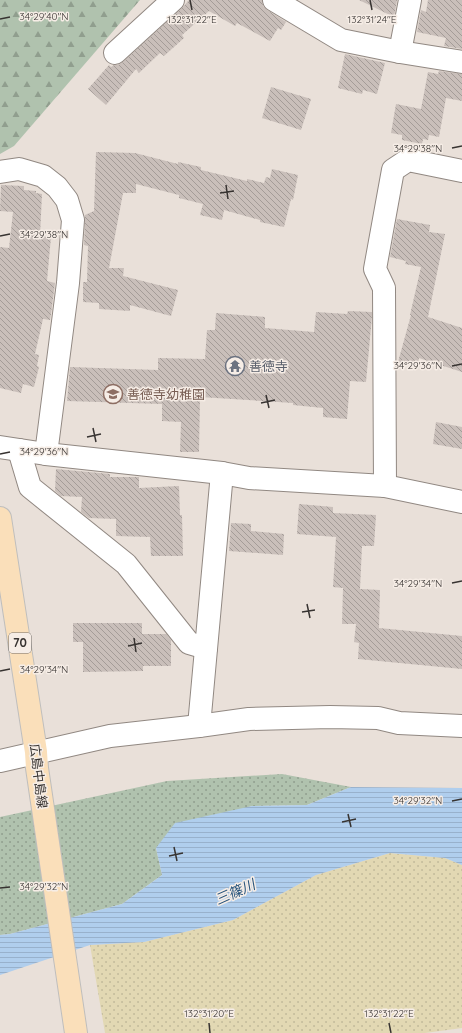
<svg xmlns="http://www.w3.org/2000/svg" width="462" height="1033" font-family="Quicksand,'Noto Sans JP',sans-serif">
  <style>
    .grass { fill: url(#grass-dots) }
    .forest { fill: url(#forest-firs) }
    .sand { fill: url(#sand-dots) }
    .water { fill: url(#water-rules) }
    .building { fill: url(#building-back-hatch) }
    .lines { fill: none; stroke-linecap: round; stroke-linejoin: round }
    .minor-casing { stroke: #918882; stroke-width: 24 }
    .major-casing { stroke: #bfbebd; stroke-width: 24 }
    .minor { stroke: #fff; stroke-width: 22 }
    .major { stroke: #fadfba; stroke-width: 22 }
    .ticks { fill: none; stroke: #373331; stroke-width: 1.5 }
    .labels { text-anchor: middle; stroke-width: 3; stroke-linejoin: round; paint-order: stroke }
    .shield { fill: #f6ede6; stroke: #706b67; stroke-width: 1 }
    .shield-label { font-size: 12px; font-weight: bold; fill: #373331 }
    .worship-label { font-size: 13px; fill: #5b616d; stroke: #f6ede6; text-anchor: start }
    .education-label { font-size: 13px; fill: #785e54; stroke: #f6ede6; text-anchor: start }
    .street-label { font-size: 13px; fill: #373331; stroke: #f6ede6 }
    .water-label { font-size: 14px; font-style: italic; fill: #26537c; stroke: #f6ede6 }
    .ticks-label { font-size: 10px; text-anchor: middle; fill: #373331; stroke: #f6ede6; stroke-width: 3; stroke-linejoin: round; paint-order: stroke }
  </style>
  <defs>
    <pattern id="grass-dots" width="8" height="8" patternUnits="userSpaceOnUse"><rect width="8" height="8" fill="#b0c2ae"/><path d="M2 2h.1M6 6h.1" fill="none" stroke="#909e8e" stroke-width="1.8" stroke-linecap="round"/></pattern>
    <pattern id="forest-firs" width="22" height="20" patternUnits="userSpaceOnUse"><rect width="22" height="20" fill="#b0c2ae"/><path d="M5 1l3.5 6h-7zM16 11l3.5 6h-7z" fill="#909e8e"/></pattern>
    <pattern id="sand-dots" width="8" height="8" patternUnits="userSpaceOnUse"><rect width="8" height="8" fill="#e2d8b3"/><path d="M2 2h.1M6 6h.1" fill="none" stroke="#c2ba9a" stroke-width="1.8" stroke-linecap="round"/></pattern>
    <pattern id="water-rules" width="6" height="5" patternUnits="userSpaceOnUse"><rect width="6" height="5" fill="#b0ceed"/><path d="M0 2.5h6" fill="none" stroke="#98b1cc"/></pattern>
    <pattern id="building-back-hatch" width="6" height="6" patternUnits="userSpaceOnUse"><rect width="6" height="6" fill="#c9bfba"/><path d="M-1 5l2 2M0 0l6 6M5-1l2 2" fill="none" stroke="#a49c98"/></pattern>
  </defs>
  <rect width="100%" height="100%" fill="#e9e0d9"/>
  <!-- grass -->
  <polygon class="grass" points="282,774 351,787 307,805 252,806 156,848 162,875 122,904 10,934 0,935 0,817 167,781"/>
  <!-- forest -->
  <polygon class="forest" points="0,0 140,0 14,146 0,154"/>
  <!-- sand -->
  <polygon class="sand" points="390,853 445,858 462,865 462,1028 425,1033 105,1033 90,945 144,942 233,920 316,875"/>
  <!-- water -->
  <polygon class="water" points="351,787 462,788 462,865 445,858 390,853 316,875 233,920 144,942 90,945 0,975 0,935 10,934 122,904 162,875 156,848 175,823 252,806 307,805"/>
  <!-- building -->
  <g class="building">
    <polygon points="189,0 262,0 263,6 267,10 286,22 281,30 278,28 270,41 237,23 235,26 209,11 182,35 184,38 164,56 160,53 139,73 136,69 106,105 88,89 109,65 111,67 114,65 118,65 123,62 181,9"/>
    <polygon points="359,0 397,0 394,17"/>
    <polygon points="428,0 462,0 462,49 444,46 446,38 417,32 421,10 426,12"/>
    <polygon points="345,54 385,63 377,94 363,90 362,94 338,88"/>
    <polygon points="439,71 462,74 462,101 446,98 439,137 429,135 428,140 423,139 422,144 402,140 402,135 391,133 396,104 421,109 428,72 438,74"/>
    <polygon points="271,87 311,99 301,130 262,118"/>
    <polygon points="96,152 135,153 178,164 178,162 201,167 201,170 247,181 247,179 264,183 266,177 270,178 272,169 298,175 293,200 291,199 284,227 260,222 260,220 224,210 222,220 200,215 203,204 179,198 179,195 136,184 136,193 123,193 109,268 124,268 123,276 178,290 171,316 130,305 130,311 99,309 99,303 83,302 83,282 87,282 88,246 84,245 85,221 85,215 94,211"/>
    <polygon points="1,185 24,186 24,190 36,191 36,193 42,194 40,236 51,237 47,281 55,283 51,314 50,320 43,319 35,354 39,355 37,366 39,367 34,387 23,384 21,393 0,388 0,247 9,248 13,212 0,211"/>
    <polygon points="397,219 430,225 429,232 445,234 428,317 462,328 462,372 419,358 417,367 398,362 411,315 410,315 421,267 405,264 406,261 390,257"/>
    <polygon points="348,311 372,312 372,316 366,382 350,381 347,419 323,417 323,408 293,405 293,403 200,397 199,452 180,452 181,422 162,421 162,404 67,401 70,367 158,370 158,358 205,359 207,330 215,330 216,313 265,317 265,328 314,332 316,312 347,314"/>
    <polygon points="436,422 462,427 462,449 433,444"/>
    <polygon points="56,469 110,474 110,477 139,477 139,488 179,486 180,515 182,515 183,556 151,556 150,537 116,536 116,519 89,518 81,512 82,497 61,496 55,491"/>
    <polygon points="299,504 333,507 333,513 376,515 374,546 362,546 360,589 380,590 379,628 462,636 462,669 358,659 359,643 354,642 356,624 342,624 343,588 333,587 336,537 297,534"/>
    <polygon points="231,523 251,524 251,531 284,534 283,555 229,551"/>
    <polygon points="73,623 142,623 142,634 166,634 171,640 171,666 143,666 143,671 83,672 83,642 73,642"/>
  </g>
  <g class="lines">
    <defs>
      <g id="minor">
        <polyline points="274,0 341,40 400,52 462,62"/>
        <polyline points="400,52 410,0"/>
        <polyline points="115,53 173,0"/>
        <polyline points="0,172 19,169 43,176 57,187 67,200 73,220 68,283 46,454"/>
        <polyline points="0,447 46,454 222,473 249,478 385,486 462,502"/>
        <polyline points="19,450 30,487 126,564 189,643 206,648"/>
        <polyline points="385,486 384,288 375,269 393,170 408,160 462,171"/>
        <polyline points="199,726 222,473"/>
        <polyline points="0,761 110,736 199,726 249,719 330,717 378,718 399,723 462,726"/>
      </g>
      <polyline id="major" points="0,518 36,752 37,768 76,1033"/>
    </defs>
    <!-- minor casing -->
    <use href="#minor" class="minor-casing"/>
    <!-- major casing -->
    <use href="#major" class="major-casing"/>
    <!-- minor -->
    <use href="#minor" class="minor"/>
    <!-- major -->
    <use href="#major" class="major"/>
  </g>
  <!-- ticks -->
  <path class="ticks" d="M190 0 192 10M370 0 372 10M0 19 10 17M452 148 462 146M226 185 228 199M220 193 234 191M0 236 10 234M452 366 462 364M266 395 269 408M261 403 275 400M93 428 96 442M87 437 101 434M0 454 10 452M452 583 462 581M307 604 310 618M302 612 315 610M134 638 136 652M128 646 142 643M0 671 10 669M452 801 462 799M348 814 351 827M342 822 356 819M174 847 177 861M169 856 183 853M0 888 10 887M209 1023 210 1033M389 1023 391 1033"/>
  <!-- icons -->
  <defs>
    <symbol id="temple-ring" viewBox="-11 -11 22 22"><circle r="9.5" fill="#f6ede6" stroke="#6b7280" stroke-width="1.5"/><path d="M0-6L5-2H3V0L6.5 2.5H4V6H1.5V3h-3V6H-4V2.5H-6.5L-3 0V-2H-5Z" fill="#6b7280"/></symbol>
    <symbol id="school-ring" viewBox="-11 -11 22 22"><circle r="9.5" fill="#f6ede6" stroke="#8d6e63" stroke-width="1.5"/><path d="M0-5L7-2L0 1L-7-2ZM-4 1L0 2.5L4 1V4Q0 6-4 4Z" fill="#8d6e63"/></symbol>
  </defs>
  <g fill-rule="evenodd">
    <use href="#temple-ring" x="224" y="355" width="22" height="22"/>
    <use href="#school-ring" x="102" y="383" width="22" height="22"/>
  </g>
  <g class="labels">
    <!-- shield labels -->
    <rect class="shield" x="9" y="633" width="22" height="20" rx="3"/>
    <g class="shield-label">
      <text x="20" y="647">70</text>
    </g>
    <!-- worship labels -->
    <g class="worship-label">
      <text x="249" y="371">善徳寺</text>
    </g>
    <!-- education labels -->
    <g class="education-label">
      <text x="127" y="399">善徳寺幼稚園</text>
    </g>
    <!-- street labels -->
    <g class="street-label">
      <text transform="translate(39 776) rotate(83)" y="5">広島中島線</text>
    </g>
    <!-- water labels -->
    <g class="water-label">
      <text transform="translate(235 892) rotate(-24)" y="5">三篠川</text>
    </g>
  </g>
  <g class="ticks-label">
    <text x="44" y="20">34°29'40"N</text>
    <text x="192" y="23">132°31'22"E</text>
    <text x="372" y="23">132°31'24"E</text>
    <text x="418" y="152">34°29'38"N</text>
    <text x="44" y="238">34°29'38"N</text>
    <text x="418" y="369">34°29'36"N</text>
    <text x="44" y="455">34°29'36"N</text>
    <text x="418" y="587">34°29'34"N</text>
    <text x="44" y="673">34°29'34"N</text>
    <text x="418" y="804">34°29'32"N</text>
    <text x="44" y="890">34°29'32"N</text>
    <text x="209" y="1017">132°31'20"E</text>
    <text x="389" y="1017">132°31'22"E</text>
  </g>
</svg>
